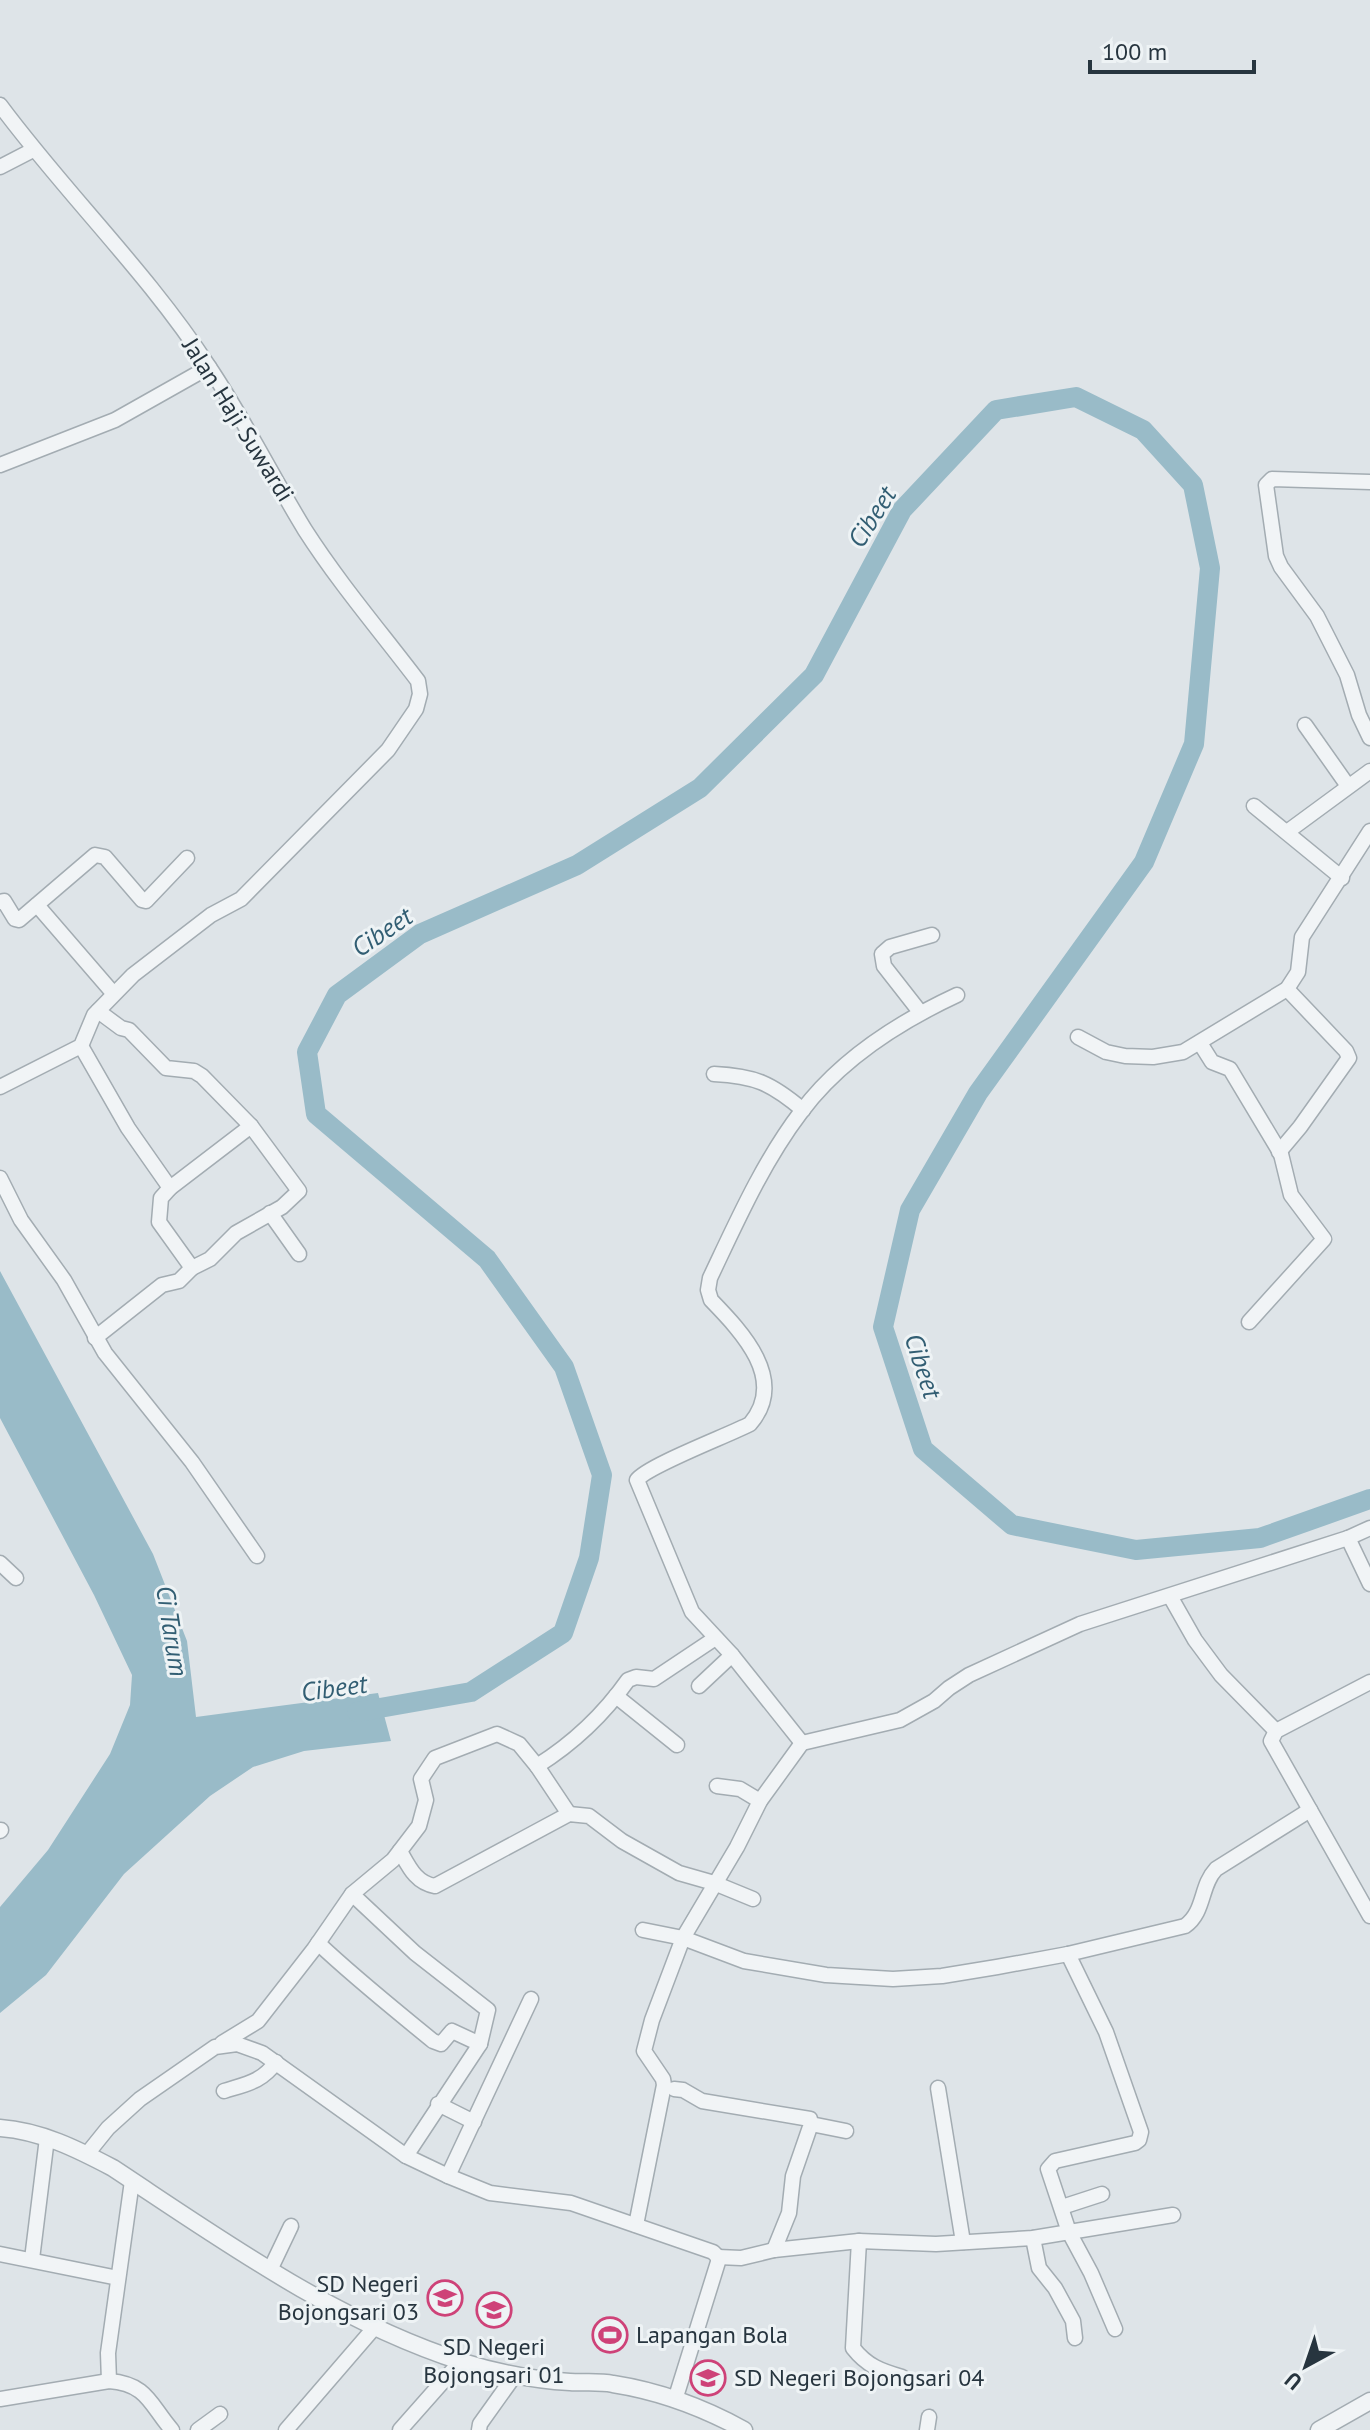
<svg xmlns="http://www.w3.org/2000/svg" width="1370" height="2430" font-family="'PT Sans',sans-serif">
  <style>
    .water { fill: #99bbc8 }
    .lines { fill: none; stroke-linecap: round; stroke-linejoin: round }
    .river { stroke: #99bbc8; stroke-width: 20 }
    .minor-casing { stroke: #a3acb2; stroke-width: 17 }
    .tertiary-casing { stroke: #a3acb2; stroke-width: 19 }
    .minor { stroke: #f1f4f6; stroke-width: 14 }
    .tertiary { stroke: #f1f4f6; stroke-width: 16 }
    .labels { text-anchor: middle; stroke-width: 6; stroke-linejoin: round; paint-order: stroke }
    .street-label { font-size: 24px; fill: #27353f; stroke: #eef3f5 }
    .poi-label { font-size: 24px; fill: #27353f; stroke: #eef3f5; text-anchor: start }
    .water-label { font-size: 26px; font-style: italic; fill: #325e73; stroke: #eef3f5 }
  </style>
  <rect width="100%" height="100%" fill="#dee4e8"/>
  <!-- water -->
  <polygon class="water" points="0,1271 153,1554 187,1641 196,1717 378,1693 391,1741 304,1751 253,1767 210,1796 124,1874 46,1975 0,2013 0,1907 48,1850 110,1754 130,1705 132,1675 94,1595 0,1418"/>
  <g class="lines">
    <!-- river -->
    <polyline class="river" points="357,1712 471,1692 563,1633 589,1558 602,1475 564,1367 487,1259 316,1114 307,1052 337,995 420,934 577,865 700,788 814,675 902,510 996,410 1076,397 1143,430 1193,485 1210,568 1194,744 1144,862 978,1093 910,1210 883,1327 923,1449 1012,1525 1136,1550 1260,1538 1370,1499"/>
    <defs>
      <g id="minor">
        <path d="M0 105C66 194 148 273 209 367 244 419 272 476 305 530 339 583 380 631 418 681L420 694 416 709 388 750 241 899 211 915 133 975 94 1015 81 1046 0 1087"/>
        <polyline points="0,167 33,150"/>
        <polyline points="0,465 115,420 209,367"/>
        <polyline points="1370,482 1272,479 1266,485 1276,556 1281,567 1317,616 1347,675 1359,715 1370,738"/>
        <polyline points="1305,725 1348,786"/>
        <polyline points="1254,806 1342,878"/>
        <polyline points="1287,832 1370,771"/>
        <polyline points="0,902 4,901 15,919 19,920 95,855 105,857 142,900 146,901 187,858"/>
        <polyline points="37,905 113,993"/>
        <polyline points="920,1012 884,966 882,954 890,947 932,935"/>
        <polyline points="1078,1037 1106,1052 1125,1056 1153,1057 1183,1052 1287,989 1298,972 1302,937 1370,831"/>
        <polyline points="1200,1043 1212,1062 1230,1069 1281,1154 1291,1195 1324,1239 1249,1322"/>
        <polyline points="81,1046 128,1128 170,1188"/>
        <path d="M714 1074C755 1076 771 1083 803 1110"/>
        <polyline points="1279,1152 1300,1127 1349,1058 1346,1051 1287,989"/>
        <polyline points="0,1178 21,1220 64,1280 105,1353 192,1462 257,1556"/>
        <polyline points="270,1213 299,1254"/>
        <polyline points="192,1268 159,1222 161,1198 170,1188 251,1126"/>
        <polyline points="95,1338 162,1285 179,1281 192,1268 210,1259 236,1233 282,1207 299,1191 251,1126 202,1076 194,1071 166,1068 129,1030 121,1028 98,1011"/>
        <polyline points="1348,1538 1370,1584"/>
        <polyline points="0,1563 16,1578"/>
        <polyline points="1170,1596 1195,1640 1221,1675 1276,1731"/>
        <polyline points="1370,1682 1276,1731 1271,1741 1370,1916"/>
        <polyline points="699,1686 732,1655"/>
        <polyline points="616,1696 677,1745"/>
        <path d="M802 1743 732 1655 692 1612 637 1480C647 1466 729 1435 750 1424 788 1380 742 1332 711 1300L708 1290 710 1278C737 1221 763 1162 801 1112 839 1061 899 1022 957 995"/>
        <polyline points="537,1766 569,1814"/>
        <polyline points="717,1786 740,1789 760,1801"/>
        <polyline points="0,1831 1,1830"/>
        <path d="M400 1851C409 1867 416 1883 435 1886L569 1814 589 1816 622 1841 679 1873 714 1883 753 1899"/>
        <polyline points="352,1894 415,1953 488,2010 480,2044 406,2156"/>
        <path d="M643 1930 683 1938 744 1961 826 1975 893 1979 942 1976 997 1967 1068 1954 1185 1926C1205 1912 1200 1886 1216 1869L1310 1810"/>
        <path d="M318 1943C355 1978 394 2009 433 2041L441 2044 452 2031 480 2044"/>
        <polyline points="1068,1954 1106,2032 1141,2132 1139,2140 1135,2143 1055,2161 1048,2169 1069,2232 1091,2273 1115,2329"/>
        <path d="M222 2043 258 2021 314 1949 352 1894 393 1860 419 1826 426 1800 421 1779 435 1758 497 1734 519 1744 537 1766C572 1744 604 1714 628 1680L636 1677 654 1679 714 1639"/>
        <polyline points="938,2088 963,2242"/>
        <polyline points="674,2089 683,2090 702,2101 810,2119 811,2124 793,2176 789,2213 774,2250"/>
        <path d="M224 2091C246 2084 262 2082 276 2062"/>
        <polyline points="438,2104 474,2122"/>
        <polyline points="811,2124 846,2131"/>
        <polyline points="87,2154 108,2128 140,2099 215,2047 237,2044 262,2053 406,2156 448,2176 490,2193 571,2203 713,2252 718,2257 718,2262 675,2400"/>
        <polyline points="448,2176 531,1999"/>
        <polyline points="1062,2207 1102,2194"/>
        <polyline points="636,2225 664,2085 663,2079 644,2051 652,2020 683,1938 737,1847 760,1801 802,1743 900,1720 934,1701 949,1688 969,1675 1080,1624 1348,1538 1370,1528"/>
        <polyline points="1033,2238 1039,2268 1055,2288 1073,2321 1075,2338"/>
        <path d="M859 2241 853 2348C867 2366 881 2371 902 2377"/>
        <polyline points="0,2254 118,2278"/>
        <polyline points="718,2257 741,2258 774,2250 859,2241 936,2244 1033,2238 1173,2215"/>
        <polyline points="32,2259 47,2138"/>
        <polyline points="270,2270 291,2226"/>
        <polyline points="109,2381 108,2353 132,2181"/>
        <path d="M0 2399 109 2381C148 2384 150 2405 172 2430"/>
        <polyline points="198,2430 220,2414"/>
        <polyline points="286,2430 374,2328"/>
        <polyline points="400,2430 461,2361"/>
        <polyline points="479,2430 480,2424 515,2375"/>
        <polyline points="927,2430 929,2417"/>
      </g>
      <g id="tertiary">
        <path d="M0 2128C41 2131 77 2149 113 2168 225 2242 335 2321 463 2362 498 2373 534 2380 570 2382 584 2383 599 2381 613 2384 658 2391 704 2408 744 2430"/>
        <polyline points="1319,2430 1370,2401"/>
      </g>
    </defs>
    <!-- minor casing -->
    <use href="#minor" class="minor-casing"/>
    <!-- tertiary casing -->
    <use href="#tertiary" class="tertiary-casing"/>
    <!-- minor -->
    <use href="#minor" class="minor"/>
    <!-- tertiary -->
    <use href="#tertiary" class="tertiary"/>
  </g>
  <!-- icons -->
  <defs>
    <symbol id="school-ring" viewBox="-11 -11 22 22"><circle r="9.5" fill="#eef3f5" stroke="#ce4278" stroke-width="1.5"/><path d="M0-5L7-2L0 1L-7-2ZM-4 1L0 2.5L4 1V4Q0 6-4 4Z" fill="#ce4278"/></symbol>
    <symbol id="stadium-ring" viewBox="-11 -11 22 22"><circle r="9.5" fill="#eef3f5" stroke="#ce4278" stroke-width="1.5"/><path d="M0-5a6.5 5 0 1 0 0 10a6.5 5 0 1 0 0-10ZM-3.5-1.8h7v3.6h-7Z" fill="#ce4278"/></symbol>
  </defs>
  <g fill-rule="evenodd">
    <use href="#school-ring" x="425" y="2278" width="40" height="40"/>
    <use href="#school-ring" x="474" y="2290" width="40" height="40"/>
    <use href="#stadium-ring" x="590" y="2315" width="40" height="40"/>
    <use href="#school-ring" x="688" y="2358" width="40" height="40"/>
  </g>
  <g class="labels">
    <!-- street labels -->
    <g class="street-label">
      <text transform="translate(238 420) rotate(58)" y="8">Jalan Haji Suwardi</text>
    </g>
    <!-- poi labels -->
    <g class="poi-label">
      <text x="419" y="2292" text-anchor="end">SD Negeri<tspan x="419" dy="28">Bojongsari 03</tspan></text>
      <text x="636" y="2343">Lapangan Bola</text>
      <text x="494" y="2355" text-anchor="middle">SD Negeri<tspan x="494" dy="28">Bojongsari 01</tspan></text>
      <text x="734" y="2386">SD Negeri Bojongsari 04</text>
    </g>
    <!-- water labels -->
    <g class="water-label">
      <text transform="translate(872 517) rotate(-58)" y="9">Cibeet</text>
      <text transform="translate(382 932) rotate(-34)" y="9">Cibeet</text>
      <text transform="translate(923 1366) rotate(72)" y="9">Cibeet</text>
      <text transform="translate(172 1631) rotate(81)" y="9">Ci Tarum</text>
      <text transform="translate(334 1688) rotate(-8)" y="9">Cibeet</text>
    </g>
  </g>
  <!-- north arrow -->
  <g transform="translate(1306 2366) rotate(220)" stroke="#eef3f5" stroke-width="6" paint-order="stroke">
  <path d="M0-6L14 30L0 20L-14 30Z" fill="#27353f"/>
  <text y="-12" font-size="22" font-weight="bold" text-anchor="middle" fill="#27353f">U</text>
  </g>
  <!-- scale -->
  <path d="M1090 60v12h164v-12" fill="none" stroke="#27353f" stroke-width="4"/>
  <text x="1102" y="60" font-size="24" fill="#27353f" stroke="#eef3f5" stroke-width="6" paint-order="stroke">100 m</text>
</svg>
